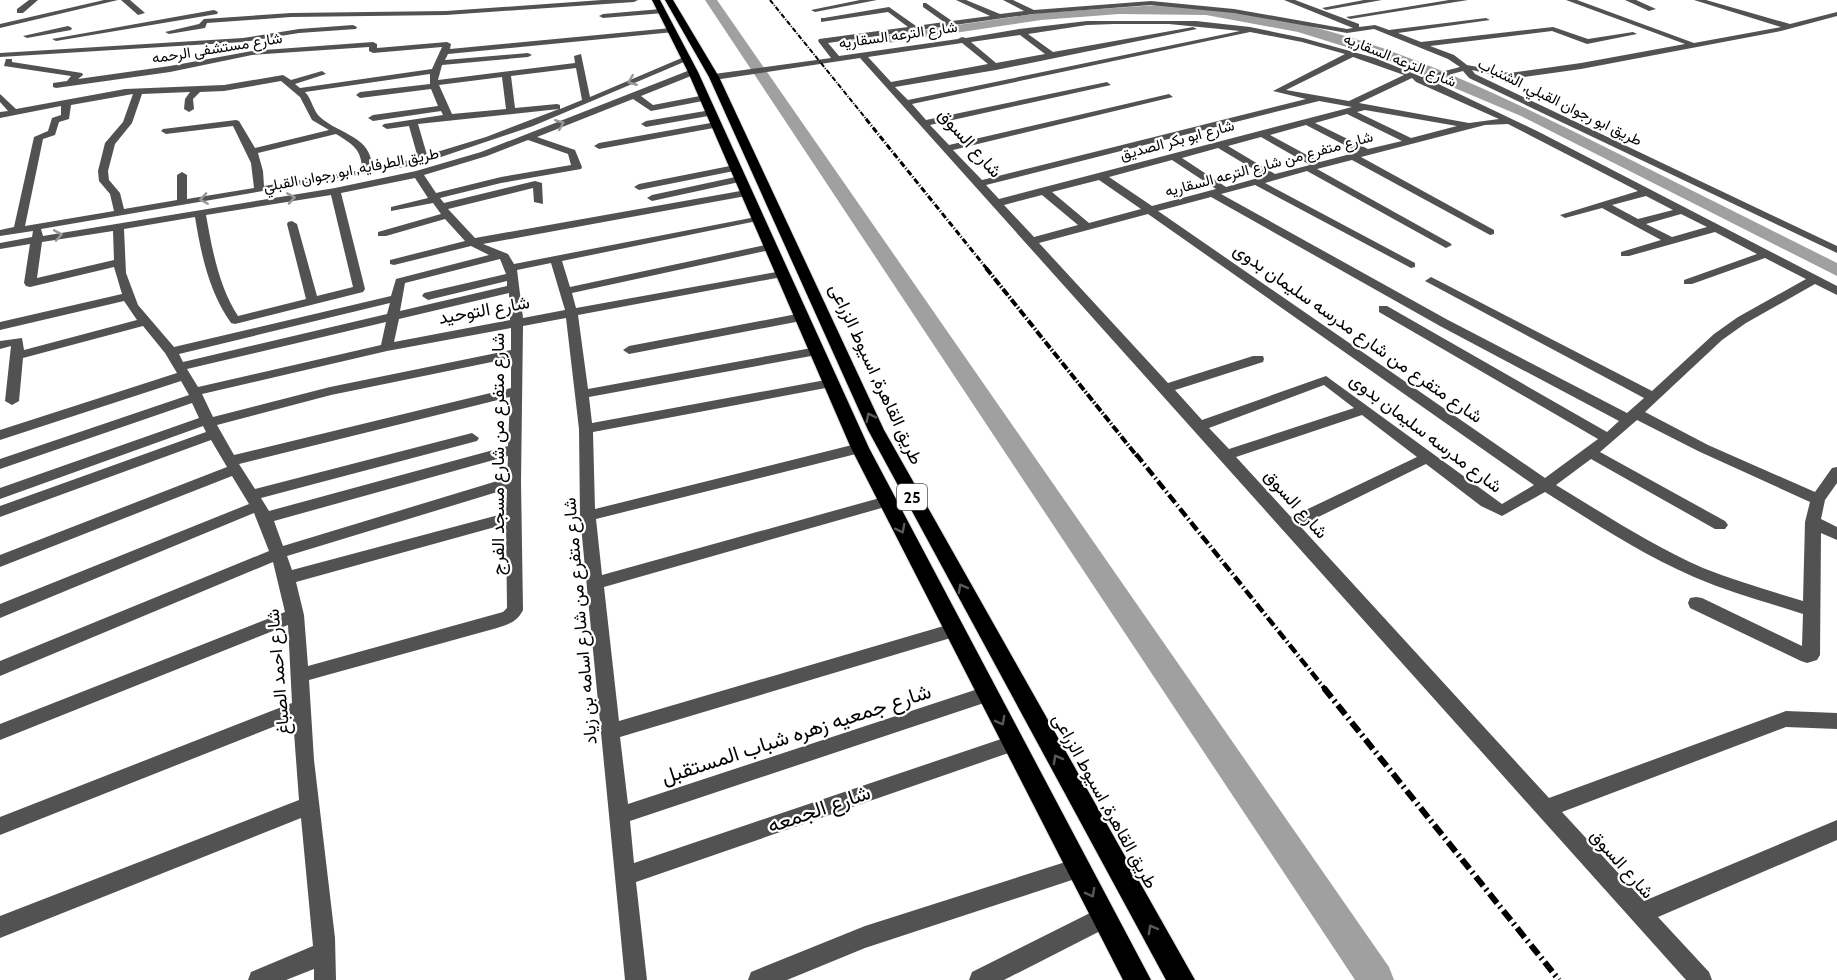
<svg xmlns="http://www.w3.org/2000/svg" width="1837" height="980" font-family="Cabin,Vazirmatn,sans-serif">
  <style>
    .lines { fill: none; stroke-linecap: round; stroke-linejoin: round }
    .canal { fill: #a0a0a0; fill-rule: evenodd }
    .highway-casing { stroke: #dbdbdb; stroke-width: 2 }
    .minor { fill: #525252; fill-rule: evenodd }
    .highway { fill: #000; fill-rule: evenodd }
    .rail-far4 { stroke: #000; stroke-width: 2; stroke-dasharray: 5 1.5 1 1.5; stroke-linecap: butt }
    .rail-far3 { stroke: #000; stroke-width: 3; stroke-dasharray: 6 2 1 2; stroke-linecap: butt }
    .rail-far2 { stroke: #000; stroke-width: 4; stroke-dasharray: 8 2 1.5 2; stroke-linecap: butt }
    .rail-far1 { stroke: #000; stroke-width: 4.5; stroke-dasharray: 10 3 1.5 3; stroke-linecap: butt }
    .rail { stroke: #000; stroke-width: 6; stroke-dasharray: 12 4 2 4; stroke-linecap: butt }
    .oneway { stroke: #979797 }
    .oneway2 { stroke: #595959 }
    .labels { text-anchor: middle; stroke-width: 4.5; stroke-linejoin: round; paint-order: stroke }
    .far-street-label { font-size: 15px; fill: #000; stroke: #fff }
    .shield { fill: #fff; stroke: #4c4c4c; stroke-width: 1.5 }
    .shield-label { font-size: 16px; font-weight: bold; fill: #000 }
    .street-label { font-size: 18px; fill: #000; stroke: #fff }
    .near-street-label { font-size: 21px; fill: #000; stroke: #fff }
  </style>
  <rect width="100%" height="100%" fill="#fff"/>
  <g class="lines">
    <!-- canal -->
    <g class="canal">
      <polygon points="705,0 717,0 1389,967 1394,980 1355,980"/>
      <path d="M1158 5C1190 7 1221 9 1253 14 1383 36 1504 97 1621 155 1693 191 1765 227 1837 263V276L1521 116 1388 60 1298 32 1206 15 1119 14 1041 20 847 49 841 45 847 41 1041 13Z"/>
    </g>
    <defs>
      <g id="highway">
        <polygon points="652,0 660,0 698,72 869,448 1151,980 1123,980 851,448 688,72"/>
        <polygon points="665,0 673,0 719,77 884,430 1195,980 1166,980 868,430 709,77"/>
      </g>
    </defs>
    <!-- highway casing -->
    <use href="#highway" class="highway-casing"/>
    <!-- minor -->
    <g class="minor">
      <polygon points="29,0 38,0 23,13 17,13 17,9"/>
      <polygon points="104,0 118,0 0,28 0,24"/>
      <polygon points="121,0 130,0 145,13 138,15"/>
      <polygon points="602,0 638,0 634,2 446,15 291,17 207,23 205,28 169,34 165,32 199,24 204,19 291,13 446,11"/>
      <polygon points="860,0 877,0 815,12 811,10"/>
      <path d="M956 0H966L1000 14 1024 11 1003 0H1013L1034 10 1151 1 1234 9 1347 29 1353 28 1284 0H1295L1359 24V27L1375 25 1389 30 1486 18 1490 20 1398 33 1421 42 1553 27 1588 39 1633 32 1637 34 1587 44 1552 31 1430 46 1454 55 1467 65 1509 73 1581 63 1685 44 1566 0H1577L1694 43 1781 27 1694 0H1706L1790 24 1837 12V16L1781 31 1581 69 1509 79 1472 70 1475 74 1837 246V253L1469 78 1463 71 1430 80 1539 132 1837 286V295L1815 284 1746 323 1722 340 1645 412 1708 445 1815 492 1832 468 1837 467V483L1825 500 1821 519 1837 527V540L1821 533 1820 655 1817 660 1807 663 1801 661 1690 608 1688 603 1690 598 1696 597 1702 598 1802 646 1803 614C1766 602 1729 592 1694 577 1641 554 1593 522 1545 492L1502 516 1481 506 1426 464 1300 526 1549 798 1786 711 1837 713V729L1786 727 1562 812 1644 901 1837 820V840L1658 917 1709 972 1712 980H1686L860 58 714 80 710 77 714 74 831 58 818 41 819 39 908 27 888 12 821 22V18H824L889 7 916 26 944 22 923 7V3H926L952 21 990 16ZM1151 5 1234 13 1347 33 1374 29 1448 59 1460 67 1422 77 1375 58 1303 38 1250 27 1196 21H1087L1019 29 966 38 962 37 958 39 839 56 828 43 1033 14ZM1114 24H1169L1240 31 908 100 895 87 996 70 1197 29 1193 27 1053 52 1028 34 1087 25ZM1250 32 1302 42 1345 54 1273 91 1306 99 982 180 953 150 1173 97 1169 94 949 145 930 125 1111 85 1107 82 926 120 912 104ZM1020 35 1045 54 996 63 971 42ZM962 43 988 64 891 82 868 57ZM1353 57 1404 75 1349 101 1286 90ZM1412 78 1416 82 1499 119 1469 123 1359 103ZM1319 101 1352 107 999 199 986 185ZM1365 110 1457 126 1411 138 1357 112ZM1347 114 1402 141 1368 149 1315 123ZM1508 124 1638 191 1560 215 1565 218 1602 208 1661 240 1621 252V256H1629L1715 232 1757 254 1684 280V284H1692L1765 258 1806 279 1738 317 1714 334 1652 391 1435 279 1431 277 1425 281 1644 398 1627 413 1448 320 1221 194 1255 185 1411 268 1415 267V263L1265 183 1307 171 1446 248 1452 245 1450 243 1317 169 1352 160 1490 235 1494 234V230L1361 157 1485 125ZM1306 125 1358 152 1320 162 1270 135ZM1261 137 1310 165 1275 174 1228 146ZM1218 148 1265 176 1226 187 1182 158ZM1172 160 1216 189 1152 206 1109 177ZM1099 180 1141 209 1089 223 1052 192ZM1042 195 1078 225 1034 237 1004 205ZM1646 196 1673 210 1638 219 1612 205ZM1211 197 1440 326 1619 421 1607 432 1387 306H1379V312L1598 439 1545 478 1158 211ZM1148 214 1534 485 1502 504 1326 376 1202 420 1175 390 1263 362 1264 359 1263 356H1253L1168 383 1039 243ZM1681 214 1707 227 1672 237 1646 224ZM1324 385 1354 408 1229 449 1209 428ZM1362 415 1417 457 1291 517 1236 457ZM1637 420 1698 451 1810 502 1805 522 1803 601C1770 591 1736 581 1703 568 1651 545 1604 514 1556 485L1591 459 1715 529H1725L1728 525 1725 521 1600 452Z"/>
      <polygon points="1364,0 1382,0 1326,10 1322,8"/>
      <polygon points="1449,0 1468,0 1350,19 1346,17"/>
      <polygon points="1625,0 1636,0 1656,9 1649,11"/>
      <polygon points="661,9 665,11 664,13 603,18 599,16 603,14"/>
      <polygon points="214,10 218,12 217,14 56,41 52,39"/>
      <polygon points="353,25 357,27 356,29 299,33 243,42 0,57 0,53 243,38 299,29"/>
      <polygon points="68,26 72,28 71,30 27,38 23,36"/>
      <path d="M671 28 675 30 674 32 448 54 445 60 528 53 532 55 528 57 442 65 438 80 575 63 574 56 581 54 590 97 684 57 691 59 533 126 429 161 427 163 41 229 43 236 335 188 416 171 481 152 690 70H696V74L641 96 653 105 705 95 709 98 708 100 651 111 633 99 537 137 575 150 582 167 581 169 501 183 440 198 444 203 535 181 542 183 543 204 534 202 533 188 448 209 475 238 746 190 751 193 746 196 483 244 508 254 514 264 761 216 762 218 757 221 562 261 570 287 770 244 776 247 770 250 572 293 576 308 782 271 788 274 782 277 578 315 588 389 817 347 823 351 822 354 589 397 592 423 831 379 838 383 831 387 593 432 595 509 860 443 867 448 860 453 596 519 602 575 887 496 892 497 895 501 892 505 604 587 619 721 954 623 960 625 963 630 960 635 954 637 620 737 628 804 987 686 993 689 996 694 993 699 987 702 630 821 634 863 1013 735 1020 737 1022 743 1020 749 636 882 647 980H625L580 516 579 429 566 318 523 326 521 482 523 610C517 622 509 624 497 628L309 680 314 760 335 938 336 980H314V969L286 980H248L251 972 313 946 301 818 0 938V916L299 800 293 719 0 835V817L292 703 288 625 0 740V724L285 612 273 562 0 676V661L269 551 254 513 0 618V604L249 504 232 476 0 567V555L227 467 211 440 0 517V506L206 432 203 426 0 499V488L199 418 192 403 0 469V459L189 395 181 381 0 440V430L177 373 165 353 143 326 23 358 19 401 12 405 5 401 11 346 0 349V341L22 338 24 350 137 320 124 301 0 330V322L122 294 114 267 30 287 26 286 24 283 30 244 0 249V243L32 237 33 231 0 236V230L14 227 34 137 48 131 52 118 61 115V106L0 118V112L8 111 0 102V94L16 109 125 89 224 85 283 75 291 80 322 71 326 74 295 84 300 88 432 69 442 47 373 53 369 51V47L252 55 170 72 56 88 53 87V83L67 81 71 76 4 66 6 59H12V62L82 73 83 75 78 79 170 66 252 51 373 42 377 44V48L447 42 451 44 450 49ZM576 68 582 100 560 109V105L557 104 515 108 511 76ZM430 74V84L360 92 356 95 360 98 431 89 438 106 373 115 368 118 373 121 441 111 443 115 384 124 382 126 387 129 409 126 418 158 372 168C372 136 340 135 320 117 313 111 312 99 305 92ZM502 77 506 109 452 114 439 85ZM281 81 300 97 312 120 329 130 255 148 239 121 236 120 163 129 161 131 166 134 233 126 251 163 254 188 187 199V175L182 172 177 175V200L124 209 120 193 109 180 108 171 115 144 132 123 142 94 190 92 185 99 184 109 189 112 194 109 193 99 200 92 224 91ZM133 94 123 122 105 143 98 171 99 181 110 194 114 211 25 226 43 139 55 135 59 122 69 119 71 105ZM559 109 486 137 427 155 418 124ZM336 134C352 144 362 149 362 170L264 186 263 171 258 153ZM528 140 568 154 571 165 501 177 436 193 424 175 487 156ZM415 178 428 198 391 207V211L433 203 441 214 378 232V236H386L445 219 465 241 390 260V264L394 265 471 246 489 255 396 279 391 296 174 347 138 305 126 273 124 229 195 217C201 254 209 292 231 323L235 324 363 292 365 289 341 193ZM331 195 353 287 317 296 297 224 292 221 288 222 287 224 306 299 238 316C219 287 212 249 206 215ZM113 231 114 260 37 278 42 242ZM500 259 506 274 424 293 422 296 428 300 507 281V286L400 311 405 283ZM551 263 565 310 523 318 517 270ZM509 293 510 320 394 342 399 319ZM390 303 387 314 183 362 179 354ZM386 322 381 345 198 387 187 369ZM511 328V350L330 387 213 417 202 394 387 351ZM511 358V388L234 455 217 425 331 395ZM510 397 508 446 269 511 261 498 477 441 479 438 472 433 255 489 239 464ZM508 456 507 478 283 546 274 521ZM507 489 506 513 292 570 287 556ZM506 524 507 608 503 612 308 666 304 615 296 582Z"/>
      <polygon points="711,110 714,111 714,115 646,127 641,124 646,121"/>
      <polygon points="716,122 719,123 719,127 599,149 594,146 599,143"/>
      <polygon points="735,165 740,168 739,170 639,190 634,187 639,184"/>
      <polygon points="740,176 744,177 744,181 652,201 647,198 652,195"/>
      <polygon points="802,313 808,317 806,320 629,354 623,350 629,346"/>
      <polygon points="1078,858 1085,861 1088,868 1085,875 1078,878 865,948 787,980 748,980 751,972 865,926"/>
      <polygon points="1104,906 1112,909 1115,917 1112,925 1004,980 969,980 972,972"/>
    </g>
    <!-- highway -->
    <use href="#highway" class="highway"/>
    <!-- rail-far4 -->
    <polyline class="rail-far4" points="770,0 867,120"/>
    <!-- rail-far3 -->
    <polyline class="rail-far3" points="866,119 987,269"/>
    <!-- rail-far2 -->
    <polyline class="rail-far2" points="986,268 1137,456"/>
    <!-- rail-far1 -->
    <polyline class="rail-far1" points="1136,454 1325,689"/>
    <!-- rail -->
    <polyline class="rail" points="1324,688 1559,980"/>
  </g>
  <!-- one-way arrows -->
  <defs><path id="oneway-chevron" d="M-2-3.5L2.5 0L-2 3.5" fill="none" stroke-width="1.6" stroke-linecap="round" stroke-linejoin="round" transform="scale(1.5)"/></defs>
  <g class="oneway">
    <use href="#oneway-chevron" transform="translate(632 81) rotate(158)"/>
    <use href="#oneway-chevron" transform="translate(560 124) rotate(-22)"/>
    <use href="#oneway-chevron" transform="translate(291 198) rotate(-9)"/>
    <use href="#oneway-chevron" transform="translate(204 199) rotate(171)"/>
    <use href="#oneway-chevron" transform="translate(58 235) rotate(-10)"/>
  </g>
  <g class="oneway2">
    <use href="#oneway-chevron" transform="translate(870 417) rotate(-116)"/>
    <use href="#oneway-chevron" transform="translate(901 529) rotate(63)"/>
    <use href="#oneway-chevron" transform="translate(962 588) rotate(-119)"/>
    <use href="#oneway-chevron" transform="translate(1001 721) rotate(62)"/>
    <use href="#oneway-chevron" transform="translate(1057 759) rotate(-119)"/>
    <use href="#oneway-chevron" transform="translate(1091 893) rotate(62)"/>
    <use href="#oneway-chevron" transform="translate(1152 929) rotate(-119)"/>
  </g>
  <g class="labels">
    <!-- far-street labels -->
    <g class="far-street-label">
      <text transform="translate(898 35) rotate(-8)" y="5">شارع الترعه السقاريه</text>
      <text transform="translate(217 48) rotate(-9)" y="5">شارع مستشفى الرحمه</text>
      <text transform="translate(1400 60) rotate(22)" y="5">شارع الترعه السقاريه</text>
      <text transform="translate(1560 102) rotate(26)" y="5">طريق ابو رجوان القبلي, الشنباب</text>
      <text transform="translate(1177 140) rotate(-15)" y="5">شارع ابو بكر الصديق</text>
      <text transform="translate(1269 164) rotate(-15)" y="5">شارع متفرع من شارع الترعه السقاريه</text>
      <text transform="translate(351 170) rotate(-11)" y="5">طريق الطرفايه, ابو رجوان القبلي</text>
    </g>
    <!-- shield labels -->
    <rect class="shield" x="897" y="484" width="30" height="26" rx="4.5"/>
    <g class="shield-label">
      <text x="912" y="503">25</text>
    </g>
    <!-- street labels -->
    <g class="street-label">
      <text transform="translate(970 143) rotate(48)" y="6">شارع السوق</text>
      <text transform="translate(484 310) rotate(-10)" y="6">شارع التوحيد</text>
      <text transform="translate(1358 333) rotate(35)" y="6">شارع متفرع من شارع مدرسه سليمان بدوى</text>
      <text transform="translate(876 374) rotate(65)" y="6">طريق القاهرة, اسيوط الزراعى</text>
      <text transform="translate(1426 433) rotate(37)" y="6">شارع مدرسه سليمان بدوى</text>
      <text transform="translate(498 454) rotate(-90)" y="6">شارع متفرع من شارع مسجد الفرج</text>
      <text transform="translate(1296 504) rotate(48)" y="6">شارع السوق</text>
      <text transform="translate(580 621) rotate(-95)" y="6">شارع متفرع من شارع اسامه بن زياد</text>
      <text transform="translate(278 672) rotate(-95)" y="6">شارع احمد الصباغ</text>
      <text transform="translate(1105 801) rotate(61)" y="6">طريق القاهرة, اسيوط الزراعى</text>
      <text transform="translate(1622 864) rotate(48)" y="6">شارع السوق</text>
    </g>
    <!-- near-street labels -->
    <g class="near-street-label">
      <text transform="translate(796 734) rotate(-18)" y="7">شارع جمعيه زهره شباب المستقبل</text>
      <text transform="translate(819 809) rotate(-19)" y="7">شارع الجمعه</text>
    </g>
  </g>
</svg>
